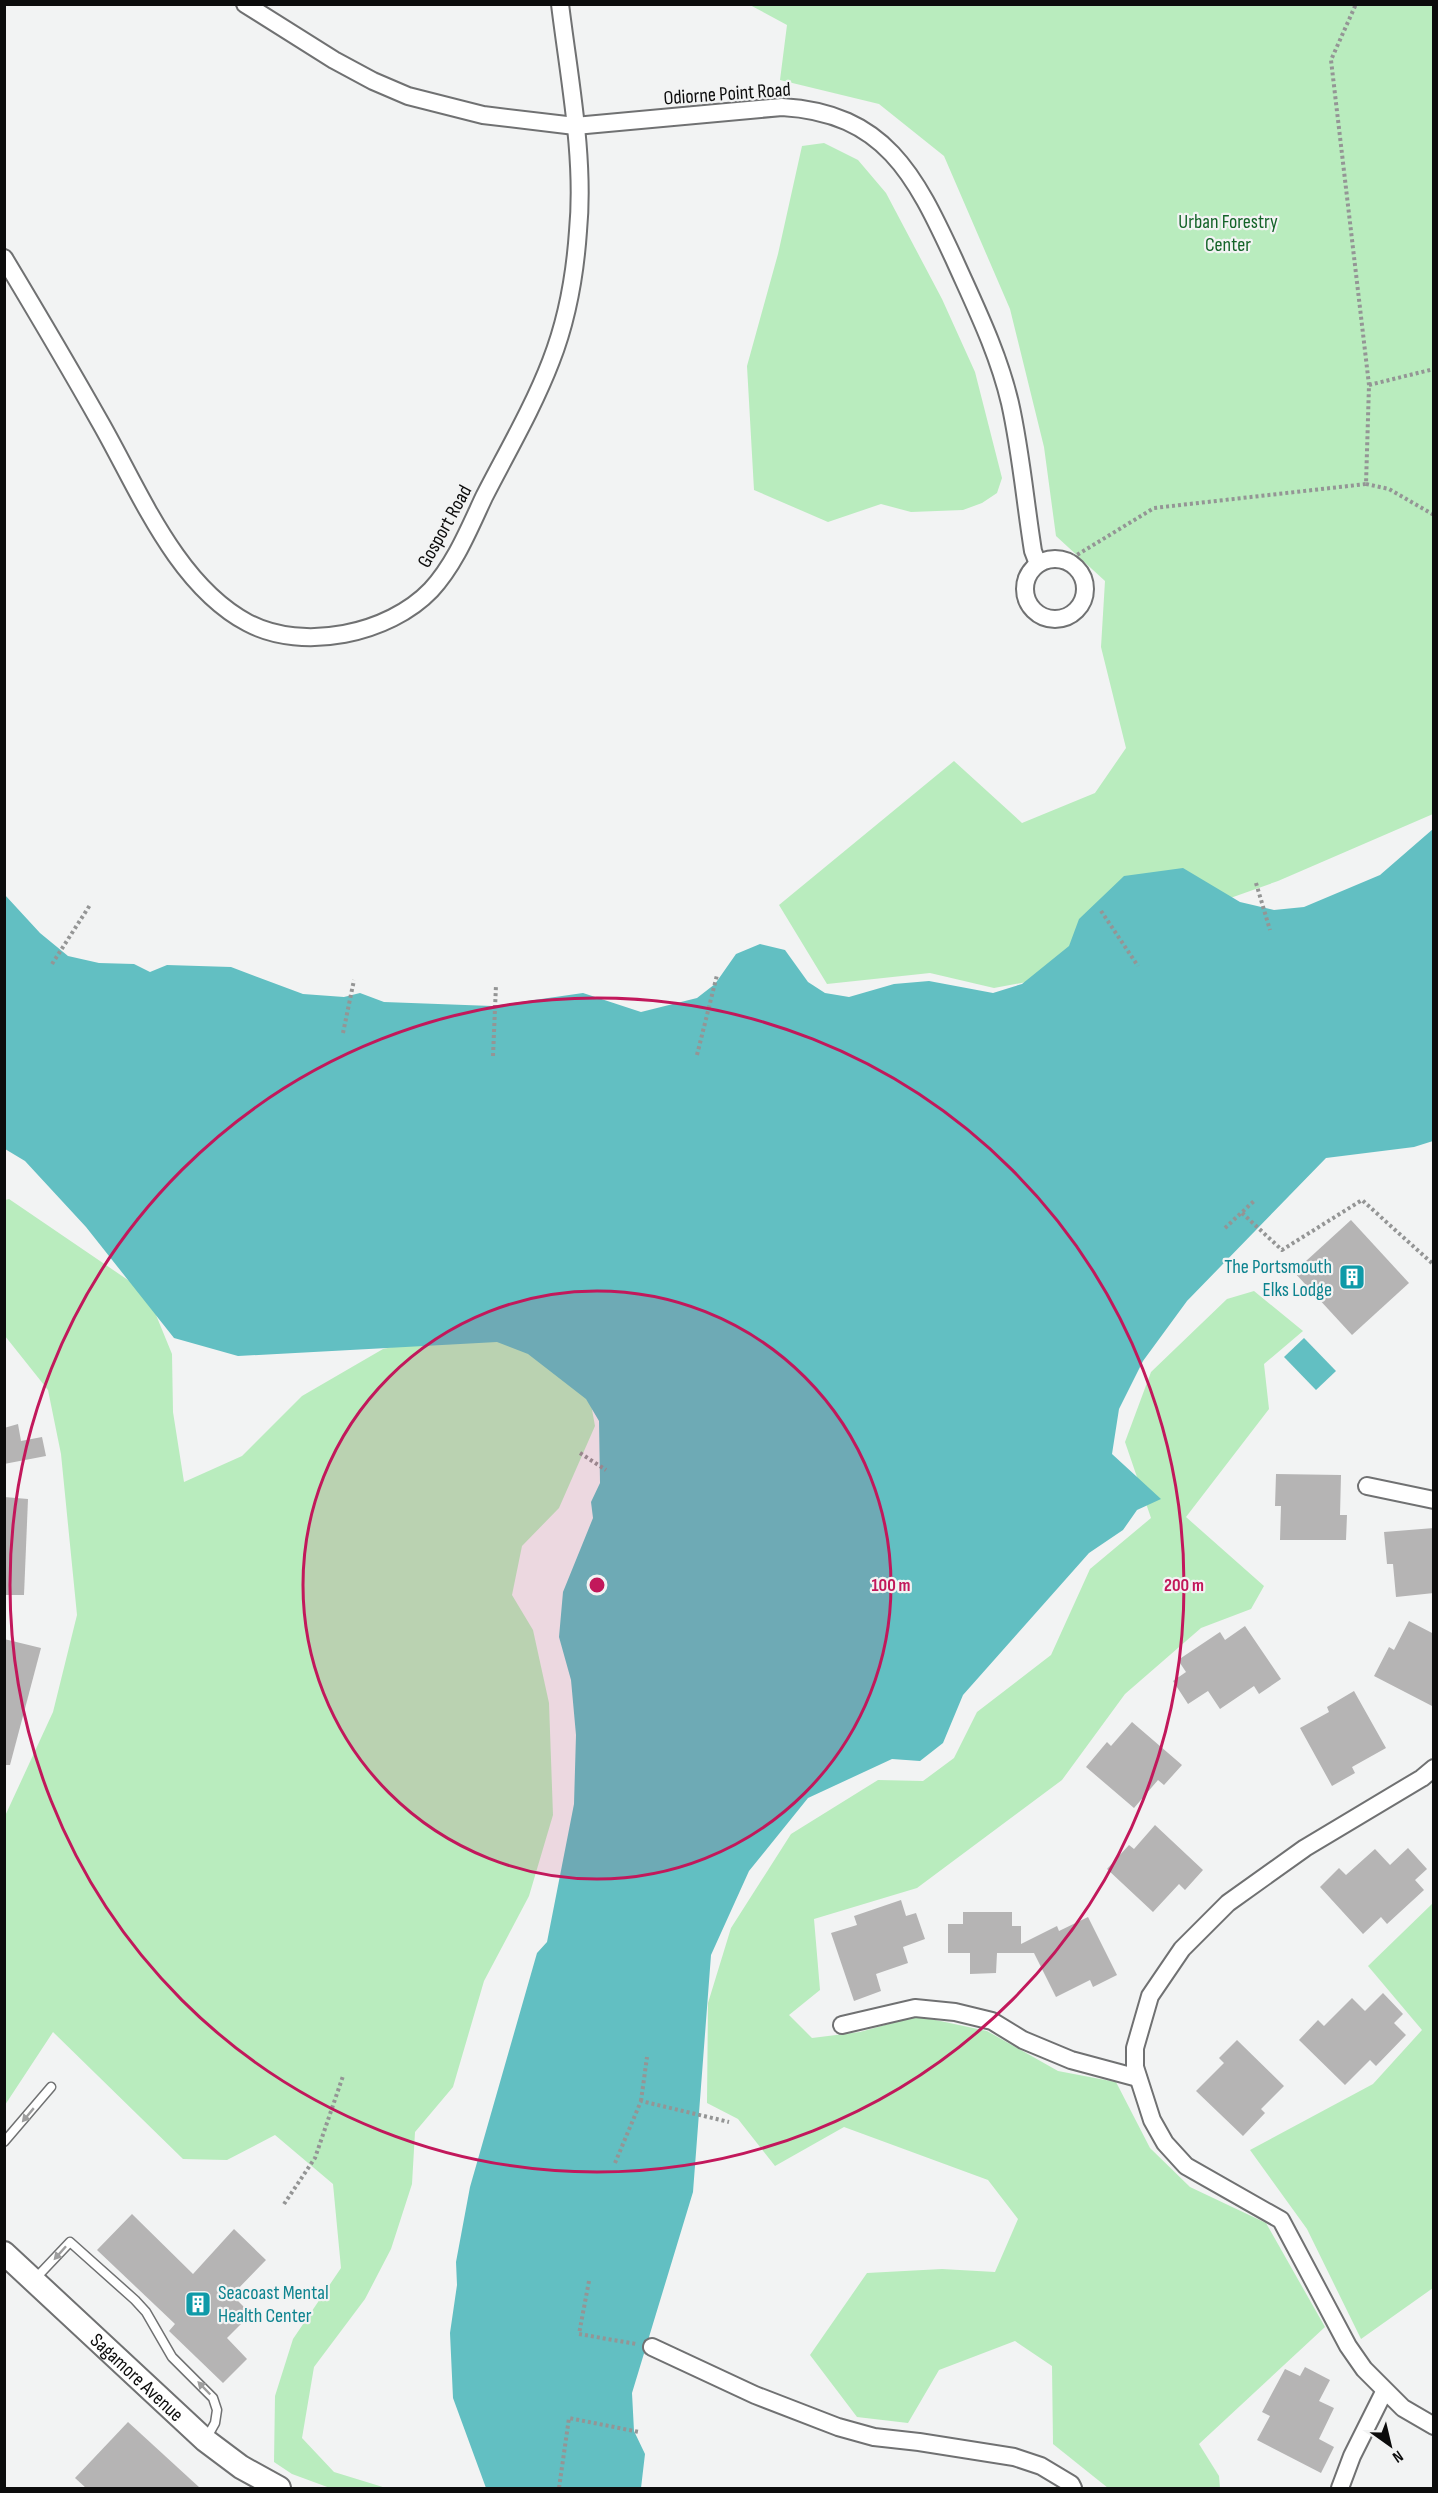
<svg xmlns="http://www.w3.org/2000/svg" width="1438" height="2493" font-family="'Sofia Sans Condensed',sans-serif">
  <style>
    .green { fill: #b9ecbe }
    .water { fill: #62bfc2 }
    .building { fill: #b5b4b4 }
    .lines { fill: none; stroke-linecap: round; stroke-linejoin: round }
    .lane-casing { stroke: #707172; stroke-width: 11 }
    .street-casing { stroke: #707172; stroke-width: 20 }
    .secondary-casing { stroke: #707172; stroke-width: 26 }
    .path { stroke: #949595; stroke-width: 4; stroke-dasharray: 3 3; stroke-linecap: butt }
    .lane { stroke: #fff; stroke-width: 8 }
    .street { stroke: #fff; stroke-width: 16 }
    .secondary { stroke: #fff; stroke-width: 22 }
    .oneway { fill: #9e9e9e }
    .ring { fill: none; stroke: #c2185b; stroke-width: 3 }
    .labels { text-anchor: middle; stroke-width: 4.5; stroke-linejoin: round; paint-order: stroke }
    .street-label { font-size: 20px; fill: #0c0c0c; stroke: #f2f3f3 }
    .park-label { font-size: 20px; fill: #136328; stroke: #f2f3f3 }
    .culture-label { font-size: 20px; fill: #0d838f; stroke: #f2f3f3; text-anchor: end }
    .centre { fill: #c2185b; stroke: #f2f3f3; stroke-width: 3 }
    .ring-label { font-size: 18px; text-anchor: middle; font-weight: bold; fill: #c2185b; stroke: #f2f3f3; stroke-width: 4.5; stroke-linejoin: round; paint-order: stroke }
  </style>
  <rect width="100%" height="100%" fill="#f2f3f3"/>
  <!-- green -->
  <g class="green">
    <polygon points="750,5 1433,5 1433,814 1278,881 1205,907 1032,981 994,988 930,973 827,984 779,905 954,761 1022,823 1095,793 1126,748 1101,647 1105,581 1056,536 1044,447 1010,309 944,156 879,104 780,80 787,25"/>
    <polygon points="824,143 858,160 886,193 942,299 975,372 1002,478 997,493 982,503 963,510 911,512 881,504 828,522 754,490 747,366 778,254 802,146"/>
    <polygon points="9,1199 147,1293 172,1354 173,1412 184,1482 242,1456 302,1396 383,1349 482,1328 587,1382 595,1426 559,1508 522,1546 512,1595 533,1630 549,1703 553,1815 529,1896 484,1981 453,2087 415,2132 412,2184 391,2249 365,2299 314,2367 302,2438 334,2472 386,2488 330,2488 292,2474 274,2462 275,2396 293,2339 341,2268 333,2184 275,2135 227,2160 183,2159 53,2032 5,2105 5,1816 53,1712 77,1615 61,1454 48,1390 5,1336 5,1200"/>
    <polygon points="1254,1291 1303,1331 1264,1364 1269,1409 1186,1517 1264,1586 1251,1609 1201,1628 1125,1694 1062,1780 917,1888 814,1919 820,1990 789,2015 812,2038 860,2032 917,2016 987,2031 1058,2071 1116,2082 1150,2148 1190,2187 1266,2223 1325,2327 1199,2444 1219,2476 1220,2488 1108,2488 1053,2444 1052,2366 1015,2341 939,2370 908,2423 857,2417 810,2355 867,2273 942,2269 995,2272 1018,2219 988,2180 844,2127 775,2166 738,2119 707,2103 708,2003 731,1928 791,1834 878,1780 923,1781 954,1758 977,1712 1051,1655 1090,1569 1151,1518 1125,1442 1151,1372 1227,1299"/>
    <polygon points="1433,1903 1433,2288 1361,2339 1307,2229 1250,2150 1373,2084 1422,2030 1368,1966"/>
  </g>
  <!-- water -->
  <g class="water">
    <polygon points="1433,829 1433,1141 1414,1147 1326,1158 1187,1301 1143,1361 1119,1409 1112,1454 1161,1499 1137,1510 1123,1530 1089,1553 963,1695 943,1743 920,1761 892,1759 808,1798 749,1871 711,1955 693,2192 632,2393 634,2431 645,2454 641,2488 486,2488 453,2398 450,2333 457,2285 456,2262 470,2187 537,1953 547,1942 574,1804 576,1735 571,1680 559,1637 563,1592 593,1518 591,1502 600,1483 599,1421 586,1399 528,1354 497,1342 238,1356 174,1338 86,1227 25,1161 5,1149 5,895 40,933 68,956 99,963 134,964 150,972 167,965 231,967 303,994 344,997 360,993 384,1002 492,1006 583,993 641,1012 697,998 715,984 736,954 760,944 785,950 808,982 825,993 849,997 894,984 929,981 993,993 1022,984 1069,946 1079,919 1124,876 1183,868 1240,902 1274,910 1304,907 1380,875"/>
    <polygon points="1304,1338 1336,1371 1316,1390 1284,1357"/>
  </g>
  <!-- building -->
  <g class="building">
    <polygon points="1351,1220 1409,1283 1352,1335 1294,1272"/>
    <polygon points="18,1424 21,1441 42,1437 46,1456 4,1464 4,1428"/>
    <polygon points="1276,1474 1341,1475 1340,1515 1347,1515 1346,1540 1280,1540 1281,1506 1275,1506"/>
    <polygon points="4,1497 28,1499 24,1595 4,1595"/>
    <polygon points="1434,1528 1434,1593 1396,1597 1393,1564 1387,1564 1384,1532"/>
    <polygon points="1409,1621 1434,1634 1434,1707 1374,1676 1389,1647 1394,1650"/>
    <polygon points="1245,1626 1281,1679 1259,1694 1254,1686 1220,1709 1208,1691 1188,1704 1173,1681 1186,1672 1178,1660 1220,1632 1225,1640"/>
    <polygon points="4,1639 41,1648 10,1765 4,1765"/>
    <polygon points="1354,1691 1386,1748 1352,1767 1355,1773 1332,1786 1300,1728 1329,1712 1327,1707"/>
    <polygon points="1132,1722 1182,1765 1164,1785 1158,1780 1134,1808 1086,1767 1107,1742 1111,1746"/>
    <polygon points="1155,1825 1203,1870 1185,1890 1179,1884 1153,1912 1107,1869 1129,1845 1134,1849"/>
    <polygon points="1408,1848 1427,1869 1415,1880 1424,1890 1387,1924 1381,1917 1363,1934 1320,1887 1339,1868 1346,1875 1375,1849 1390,1865"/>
    <polygon points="901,1900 906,1916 916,1913 925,1939 903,1947 908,1963 876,1974 881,1991 854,2001 831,1933 857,1925 854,1916"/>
    <polygon points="963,1912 1012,1912 1012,1926 1021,1926 1021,1944 1057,1926 1059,1931 1088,1917 1117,1975 1093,1987 1090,1980 1056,1997 1034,1953 997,1953 996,1973 970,1974 970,1953 948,1953 948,1924 963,1924"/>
    <polygon points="1383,1993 1403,2014 1394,2023 1406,2035 1376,2066 1370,2060 1345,2085 1299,2040 1318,2020 1324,2026 1352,1998 1365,2011"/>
    <polygon points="1237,2040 1284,2086 1261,2109 1265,2113 1243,2136 1196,2091 1224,2063 1219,2058"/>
    <polygon points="132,2214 193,2274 234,2229 266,2260 232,2295 251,2314 227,2338 247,2359 223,2383 169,2331 175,2324 97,2250"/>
    <polygon points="1305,2367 1330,2380 1319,2401 1334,2408 1319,2439 1334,2447 1321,2473 1257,2440 1270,2416 1262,2412 1285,2369 1300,2376"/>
    <polygon points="128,2422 200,2488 86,2488 75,2478"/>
  </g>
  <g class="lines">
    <defs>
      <g id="lane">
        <polyline points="4,2142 51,2087"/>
        <polyline points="34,2280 70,2242 135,2300 146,2312 172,2357 213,2398 217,2410 215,2423 206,2439"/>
      </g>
      <g id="street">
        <path d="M245 4 334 60 373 81 408 96 483 115 575 126 782 107C885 113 915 175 954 259 975 306 998 352 1010 403 1021 452 1025 501 1033 551L1038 564"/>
        <path d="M4 258C37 313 69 367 100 422 139 490 176 585 248 623 303 652 389 634 431 590 455 564 469 529 484 497 507 452 533 408 551 361 567 320 575 275 578 231 585 157 569 78 560 4"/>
        <circle cx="1055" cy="589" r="30"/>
        <polyline points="1367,1486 1434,1500"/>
        <polyline points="1434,1768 1422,1778 1305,1848 1228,1903 1182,1949 1150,1996 1135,2048 1135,2067 1152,2120 1165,2143 1186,2166 1281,2220 1348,2346 1364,2369 1403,2408 1434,2426"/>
        <polyline points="842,2025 915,2008 955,2012 992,2021 1023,2040 1071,2060 1138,2078"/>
        <polyline points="652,2347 755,2395 838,2427 874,2437 919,2442 1014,2457 1041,2466 1071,2484 1073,2488"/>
        <polyline points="1340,2488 1352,2456 1384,2392"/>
      </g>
      <g id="secondary">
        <path id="s1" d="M4 2253 205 2440 241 2467 279 2488"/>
      </g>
    </defs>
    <!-- lane casing -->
    <use href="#lane" class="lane-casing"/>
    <!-- street casing -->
    <use href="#street" class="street-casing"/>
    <!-- secondary casing -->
    <use href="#secondary" class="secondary-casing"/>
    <!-- path -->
    <g class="path">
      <polyline points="1369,385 1434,369"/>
      <polyline points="1366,484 1389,489 1434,515"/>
      <polyline points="1067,561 1154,508 1366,484 1369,385 1331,60 1356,4"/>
      <polyline points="1256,883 1270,930"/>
      <polyline points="1101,911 1138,966"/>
      <polyline points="52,964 90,905"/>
      <polyline points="343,1033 354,980"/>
      <polyline points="697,1055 717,975"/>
      <polyline points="493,1056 496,985"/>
      <polyline points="1242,1213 1282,1250 1362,1200 1434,1265"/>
      <polyline points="1225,1228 1254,1201"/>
      <polyline points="580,1453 606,1470"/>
      <polyline points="641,2101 647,2057"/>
      <polyline points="615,2163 641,2101 729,2122"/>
      <polyline points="284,2204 315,2158 343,2076"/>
      <polyline points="589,2281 579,2334 636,2344"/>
      <polyline points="559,2488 569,2418 639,2432"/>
    </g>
    <!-- lane -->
    <use href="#lane" class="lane"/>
    <!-- street -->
    <use href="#street" class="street"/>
    <!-- secondary -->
    <use href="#secondary" class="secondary"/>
  </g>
  <!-- one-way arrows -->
  <defs><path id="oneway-solid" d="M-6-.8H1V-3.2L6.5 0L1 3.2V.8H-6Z" transform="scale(1.5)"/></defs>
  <g class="oneway">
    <use href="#oneway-solid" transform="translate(28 2115) rotate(130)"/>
    <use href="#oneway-solid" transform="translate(60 2253) rotate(132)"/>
    <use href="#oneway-solid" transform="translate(204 2388) rotate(-134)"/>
  </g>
  <!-- distance rings -->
  <circle cx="597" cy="1585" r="294" fill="#c2185b" fill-opacity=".12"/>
  <g class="ring">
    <circle cx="597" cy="1585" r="294"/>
    <circle cx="597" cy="1585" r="587"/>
  </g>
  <!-- icons -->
  <defs>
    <symbol id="building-square" viewBox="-11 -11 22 22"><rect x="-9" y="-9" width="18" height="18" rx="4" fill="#0f9aa8" stroke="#f2f3f3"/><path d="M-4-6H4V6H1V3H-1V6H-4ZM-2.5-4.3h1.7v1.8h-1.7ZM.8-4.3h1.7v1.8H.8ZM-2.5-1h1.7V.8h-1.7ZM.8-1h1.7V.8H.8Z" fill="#fff"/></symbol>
  </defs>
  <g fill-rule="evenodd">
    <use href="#building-square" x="1337" y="1262" width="30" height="30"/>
    <use href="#building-square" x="183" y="2289" width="30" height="30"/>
  </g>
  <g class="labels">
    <!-- street labels -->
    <g class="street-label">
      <text transform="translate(727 93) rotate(-4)" y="7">Odiorne Point Road</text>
      <text transform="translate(444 526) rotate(-61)" y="7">Gosport Road</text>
      <text dy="7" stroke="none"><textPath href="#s1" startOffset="182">Sagamore Avenue</textPath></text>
    </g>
    <!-- park labels -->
    <g class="park-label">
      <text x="1228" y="228">Urban Forestry<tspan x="1228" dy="23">Center</tspan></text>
    </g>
    <!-- culture labels -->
    <g class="culture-label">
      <text x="1332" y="1273">The Portsmouth<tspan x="1332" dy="23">Elks Lodge</tspan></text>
      <text x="218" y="2299" text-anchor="start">Seacoast Mental<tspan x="218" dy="23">Health Center</tspan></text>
    </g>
  </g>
  <circle cx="597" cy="1585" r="9" class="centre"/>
  <g class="ring-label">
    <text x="891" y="1591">100 m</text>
    <text x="1184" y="1591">200 m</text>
  </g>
  <!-- border -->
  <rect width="1438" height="2493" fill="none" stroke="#0c0c0c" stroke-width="12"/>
  <!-- north arrow -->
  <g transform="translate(1390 2445) rotate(146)" stroke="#f2f3f3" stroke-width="4.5" paint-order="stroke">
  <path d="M0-4.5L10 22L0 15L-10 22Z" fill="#0c0c0c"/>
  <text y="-9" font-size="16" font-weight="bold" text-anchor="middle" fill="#0c0c0c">N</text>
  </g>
</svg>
